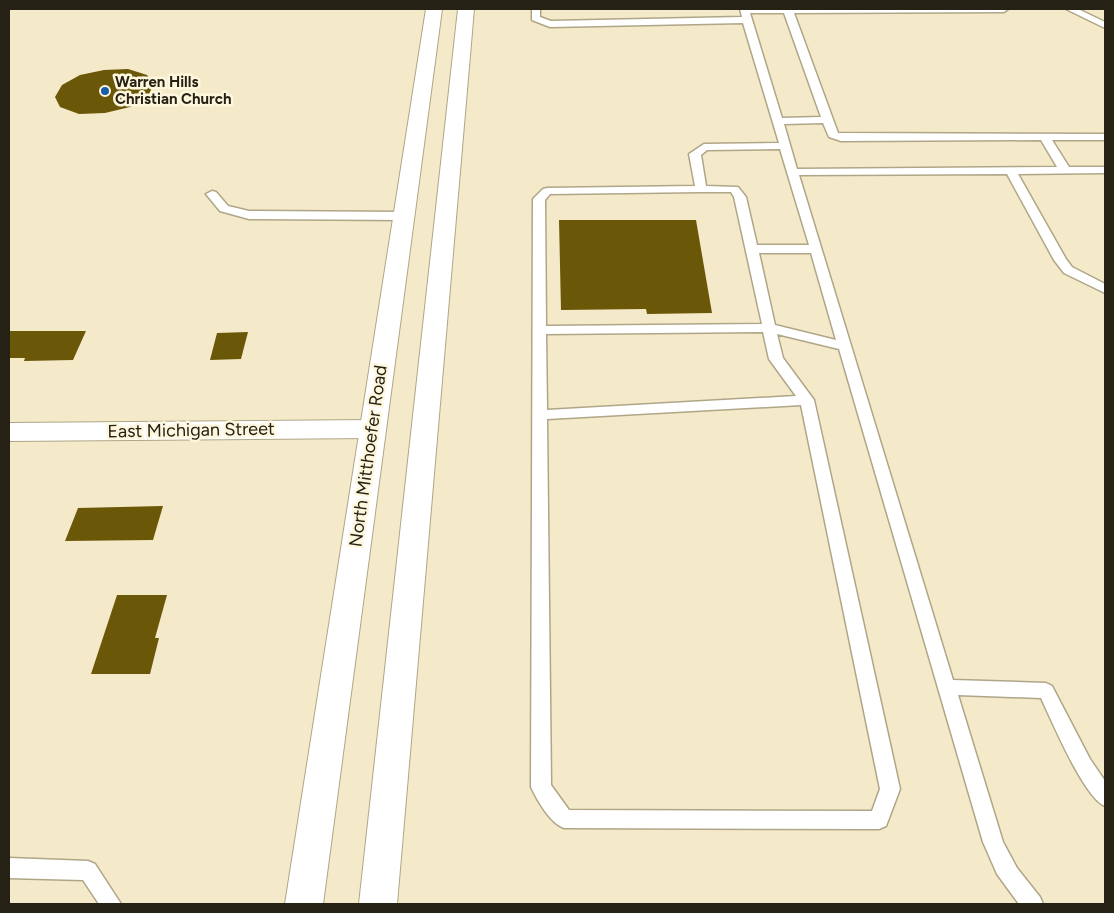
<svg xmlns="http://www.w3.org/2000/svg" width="1114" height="913" font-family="Figtree,sans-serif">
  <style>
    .building { fill: #6b5708 }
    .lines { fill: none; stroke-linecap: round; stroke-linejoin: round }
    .lane-casing { stroke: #afa687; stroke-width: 3 }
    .street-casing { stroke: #afa687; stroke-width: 2 }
    .secondary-casing { stroke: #afa687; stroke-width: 2 }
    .lane { fill: #fff; fill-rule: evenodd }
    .street { fill: #fff; fill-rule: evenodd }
    .secondary { fill: #fff; fill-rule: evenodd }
    .poi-dot { fill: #195cac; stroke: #fff7dd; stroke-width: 2 }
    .labels { text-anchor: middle; stroke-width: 5; stroke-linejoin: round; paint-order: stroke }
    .far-poi-label { font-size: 15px; font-weight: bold; fill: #252115; stroke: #fff7dd; text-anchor: start }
    .street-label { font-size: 18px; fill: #252115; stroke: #fff7dd }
  </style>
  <rect width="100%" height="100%" fill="#f4eac9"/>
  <!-- building -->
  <g class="building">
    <polygon points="128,69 147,75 154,84 148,96 130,107 105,113 79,114 60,107 55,97 62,85 80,75 104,70"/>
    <polygon points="559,220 696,220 712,313 647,314 646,309 561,310"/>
    <polygon points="9,331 86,331 73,360 24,361 25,358 9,358"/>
    <polygon points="248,332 241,359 210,360 217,333"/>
    <polygon points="163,506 153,540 65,541 78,508"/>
    <polygon points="117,595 167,595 155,638 159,638 150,674 91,674"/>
  </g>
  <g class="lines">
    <defs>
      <g id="lane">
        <path d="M532 9H540V17L551 21 742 17 740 9H1008L1004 12 794 13 838 133 1105 134V140H1052L1069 167H1105V173L1018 174 1066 259 1072 267 1105 284V293L1064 273 1054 260 1007 174 799 175 953 680 1046 683 1052 686 1090 759 1105 781V806C1084 798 1052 721 1041 698L958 695 1003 842 1017 868 1040 897 1043 904H1019L997 874 983 842 839 349 777 334 783 358 814 400 900 789 886 826 879 829 564 828C550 823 537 800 531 787L533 199 543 189 547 188 695 186 689 154 704 144 779 143 743 23 550 27 532 20ZM750 13H784L821 117 782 118ZM823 123 829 137 841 141 1041 140 1057 167 797 169 784 124ZM780 149 809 245H757L746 197 738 187 706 186 701 155 707 150ZM701 192H731L734 197 762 324 546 326 545 200 550 194ZM759 253H811L836 340 775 325ZM763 332 769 359 796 396 547 410 546 334ZM801 405 880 789 872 811 569 810 551 785 547 419Z"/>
        <polygon points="1066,9 1078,9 1105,22 1105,28"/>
        <polygon points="212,191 216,192 228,206 249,211 404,212 410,216 404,220 249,219 220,211 206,194"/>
        <polygon points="9,858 88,861 95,864 121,904 99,904 83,880 9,878"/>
      </g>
      <polygon id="street" points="372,420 381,423 385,429 381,435 372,438 9,441 9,423"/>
      <g id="secondary">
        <polygon points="426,9 442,9 323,904 285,904"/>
        <polygon points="458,9 474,9 397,904 359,904"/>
      </g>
    </defs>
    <!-- lane casing -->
    <use href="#lane" class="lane-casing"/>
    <!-- street casing -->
    <use href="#street" class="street-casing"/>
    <!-- secondary casing -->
    <use href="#secondary" class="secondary-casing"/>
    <!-- lane -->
    <use href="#lane" class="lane"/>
    <!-- street -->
    <use href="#street" class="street"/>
    <!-- secondary -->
    <use href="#secondary" class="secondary"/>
  </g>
  <!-- markers -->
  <circle class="poi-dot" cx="105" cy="91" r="5"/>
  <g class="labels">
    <!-- far-poi labels -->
    <g class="far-poi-label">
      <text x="115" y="87">Warren Hills<tspan x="115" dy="17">Christian Church</tspan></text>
    </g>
    <!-- street labels -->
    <g class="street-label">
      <text transform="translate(191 430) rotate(-1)" y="6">East Michigan Street</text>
      <text transform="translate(368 456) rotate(-82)" y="6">North Mitthoefer Road</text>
    </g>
  </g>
  <!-- border -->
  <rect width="1114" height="913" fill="none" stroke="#252115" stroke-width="20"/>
</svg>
